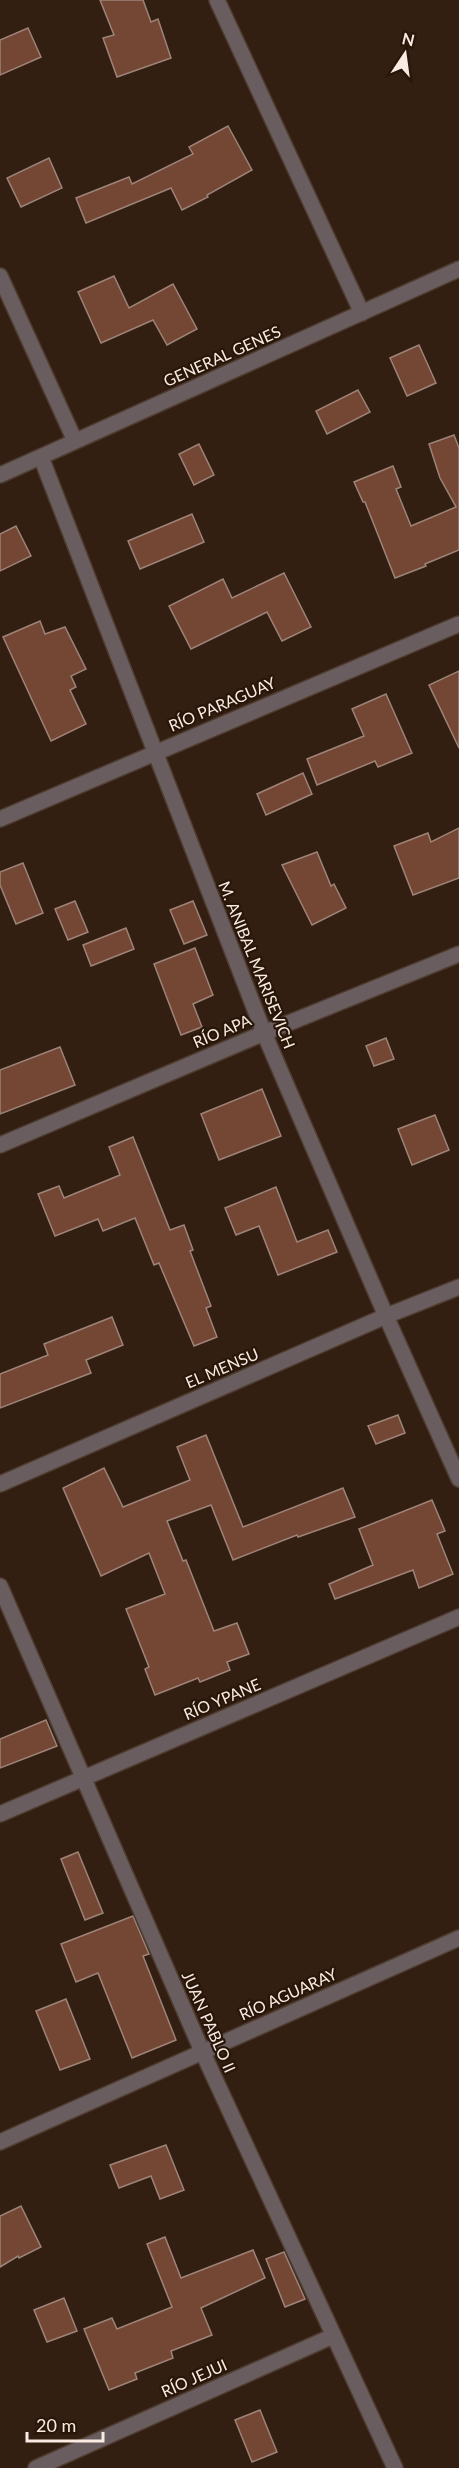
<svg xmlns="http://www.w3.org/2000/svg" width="459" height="2468" font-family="Lato,sans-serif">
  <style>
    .building { fill: #744735; stroke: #9e8378; stroke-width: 1.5 }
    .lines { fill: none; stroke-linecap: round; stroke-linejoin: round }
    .minor-casing { stroke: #4e3c2f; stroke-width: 18 }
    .minor { stroke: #6a5d5f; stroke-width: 15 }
    .labels { text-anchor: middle; stroke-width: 4.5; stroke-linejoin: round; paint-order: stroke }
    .street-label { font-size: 16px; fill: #f9ebe3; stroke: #281609 }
  </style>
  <rect width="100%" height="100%" fill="#321f12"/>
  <!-- building -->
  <g class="building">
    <polygon points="100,0 143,0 151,22 158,19 171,58 117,77 103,38 114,35"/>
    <polygon points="28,28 41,57 0,75 0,40"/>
    <polygon points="228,126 252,170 207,195 208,197 182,210 171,188 86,223 76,198 129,177 132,184 193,154 189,147"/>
    <polygon points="49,158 62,188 21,207 7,178"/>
    <polygon points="114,276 129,308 173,284 197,329 167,345 153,320 101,343 78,292"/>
    <polygon points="419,345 436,383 407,396 390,358"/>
    <polygon points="358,390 370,412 327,434 316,411"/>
    <polygon points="454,435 459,448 459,550 425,564 426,566 395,578 365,502 363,502 354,482 393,466 401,487 396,489 411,526 456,507 440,478 429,444"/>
    <polygon points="199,444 214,475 194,485 179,454"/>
    <polygon points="192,514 204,542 140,569 128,541"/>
    <polygon points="16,526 31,556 0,571 0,534"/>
    <polygon points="284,573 311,627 282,641 267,612 191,649 169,606 223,579 232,598"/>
    <polygon points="40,621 45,634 65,627 86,669 71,676 76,687 70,690 86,724 51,741 3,637"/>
    <polygon points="459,671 459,748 429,685"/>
    <polygon points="386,694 412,753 378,767 375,761 317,785 307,759 364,736 352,709"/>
    <polygon points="303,773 312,794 266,815 257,794"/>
    <polygon points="459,828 459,878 413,895 394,846 428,833 431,842"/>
    <polygon points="317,852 331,886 334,884 346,908 312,925 282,865"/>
    <polygon points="23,863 43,913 16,924 0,885 0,872"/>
    <polygon points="75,901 88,932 68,940 55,909"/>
    <polygon points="193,901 207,935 184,944 170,910"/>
    <polygon points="126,928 134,949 91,966 83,945"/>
    <polygon points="195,948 213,995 193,1004 202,1027 181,1035 154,964"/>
    <polygon points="386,1038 394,1059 374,1066 366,1046"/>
    <polygon points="60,1047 75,1085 0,1114 0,1070"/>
    <polygon points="262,1089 281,1136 219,1160 201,1114"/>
    <polygon points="435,1115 449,1150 412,1165 398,1129"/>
    <polygon points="133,1137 170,1230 184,1225 193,1250 190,1251 211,1306 206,1308 217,1337 194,1346 159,1263 154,1265 135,1218 103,1231 98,1219 55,1236 38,1194 59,1186 64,1198 120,1175 109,1147"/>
    <polygon points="276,1187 297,1242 328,1230 337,1252 278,1275 259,1226 236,1235 225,1208"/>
    <polygon points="112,1317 123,1345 86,1360 91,1373 0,1408 0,1374 48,1355 44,1344"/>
    <polygon points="398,1415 405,1433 376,1444 368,1426"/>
    <polygon points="206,1435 243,1527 343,1488 355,1517 298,1537 297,1535 233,1560 211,1505 167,1521 183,1561 186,1560 214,1631 237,1623 249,1654 227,1662 230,1670 200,1682 198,1678 155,1695 145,1669 149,1667 126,1609 165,1594 149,1553 101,1576 63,1488 104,1468 123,1507 190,1480 177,1447"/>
    <polygon points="432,1500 445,1531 437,1534 453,1574 419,1588 413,1570 335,1599 329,1584 373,1565 359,1529"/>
    <polygon points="46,1720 57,1746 0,1768 0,1739"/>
    <polygon points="78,1852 103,1913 85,1920 61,1859"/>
    <polygon points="133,1916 149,1954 143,1956 176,2040 132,2058 98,1973 76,1982 61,1944"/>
    <polygon points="66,1999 90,2059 60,2070 36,2011"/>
    <polygon points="166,2145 184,2190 160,2199 151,2176 119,2188 110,2165"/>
    <polygon points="21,2206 41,2247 19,2258 18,2256 0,2267 0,2216"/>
    <polygon points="165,2237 181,2278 253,2250 265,2278 201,2308 212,2335 171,2351 173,2358 135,2373 137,2379 109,2390 84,2329 112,2318 117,2329 172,2307 147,2244"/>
    <polygon points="284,2252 305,2299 285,2307 266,2259"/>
    <polygon points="64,2298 77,2331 47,2342 34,2310"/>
    <polygon points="260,2410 277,2452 252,2462 235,2420"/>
  </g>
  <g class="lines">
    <defs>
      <g id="minor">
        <polyline points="217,0 362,313"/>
        <polyline points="0,276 75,441"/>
        <polyline points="41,457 264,1033 386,1316 459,1479"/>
        <polyline points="0,475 459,269"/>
        <polyline points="0,819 459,624"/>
        <polyline points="0,1145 264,1033 459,954"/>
        <polyline points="0,1484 386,1316 459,1287"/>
        <polyline points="0,1586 202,2051 395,2468"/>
        <polyline points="0,1814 459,1617"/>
        <polyline points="0,2142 459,1938"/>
        <polyline points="36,2468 333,2336"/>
      </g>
    </defs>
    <!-- minor casing -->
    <use href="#minor" class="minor-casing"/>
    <!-- minor -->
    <use href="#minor" class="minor"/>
  </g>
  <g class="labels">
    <!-- street labels -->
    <g class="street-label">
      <text transform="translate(222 356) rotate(-24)" y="6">GENERAL GENES</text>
      <text transform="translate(222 704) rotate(-23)" y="6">RÍO PARAGUAY</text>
      <text transform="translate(257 965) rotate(68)" y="6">M. ANIBAL MARISEVICH</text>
      <text transform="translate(222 1031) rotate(-23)" y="6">RÍO APA</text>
      <text transform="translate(222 1368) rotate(-23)" y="6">EL MENSU</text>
      <text transform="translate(222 1699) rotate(-23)" y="6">RÍO YPANE</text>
      <text transform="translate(288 1994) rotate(-24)" y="6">RÍO AGUARAY</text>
      <text transform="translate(209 2022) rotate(66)" y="6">JUAN PABLO II</text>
      <text transform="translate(194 2378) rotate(-24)" y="6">RÍO JEJUI</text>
    </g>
  </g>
  <!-- north arrow -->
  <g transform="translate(405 54) rotate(13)" stroke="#281609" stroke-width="4.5" paint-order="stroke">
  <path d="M0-4.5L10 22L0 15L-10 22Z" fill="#f9ebe3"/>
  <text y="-9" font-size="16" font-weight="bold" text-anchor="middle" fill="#f9ebe3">N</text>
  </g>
  <!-- scale -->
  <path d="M27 2432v9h76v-9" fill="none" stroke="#f9ebe3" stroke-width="3"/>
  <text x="36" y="2432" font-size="18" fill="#f9ebe3" stroke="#281609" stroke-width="4.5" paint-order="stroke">20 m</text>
</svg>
